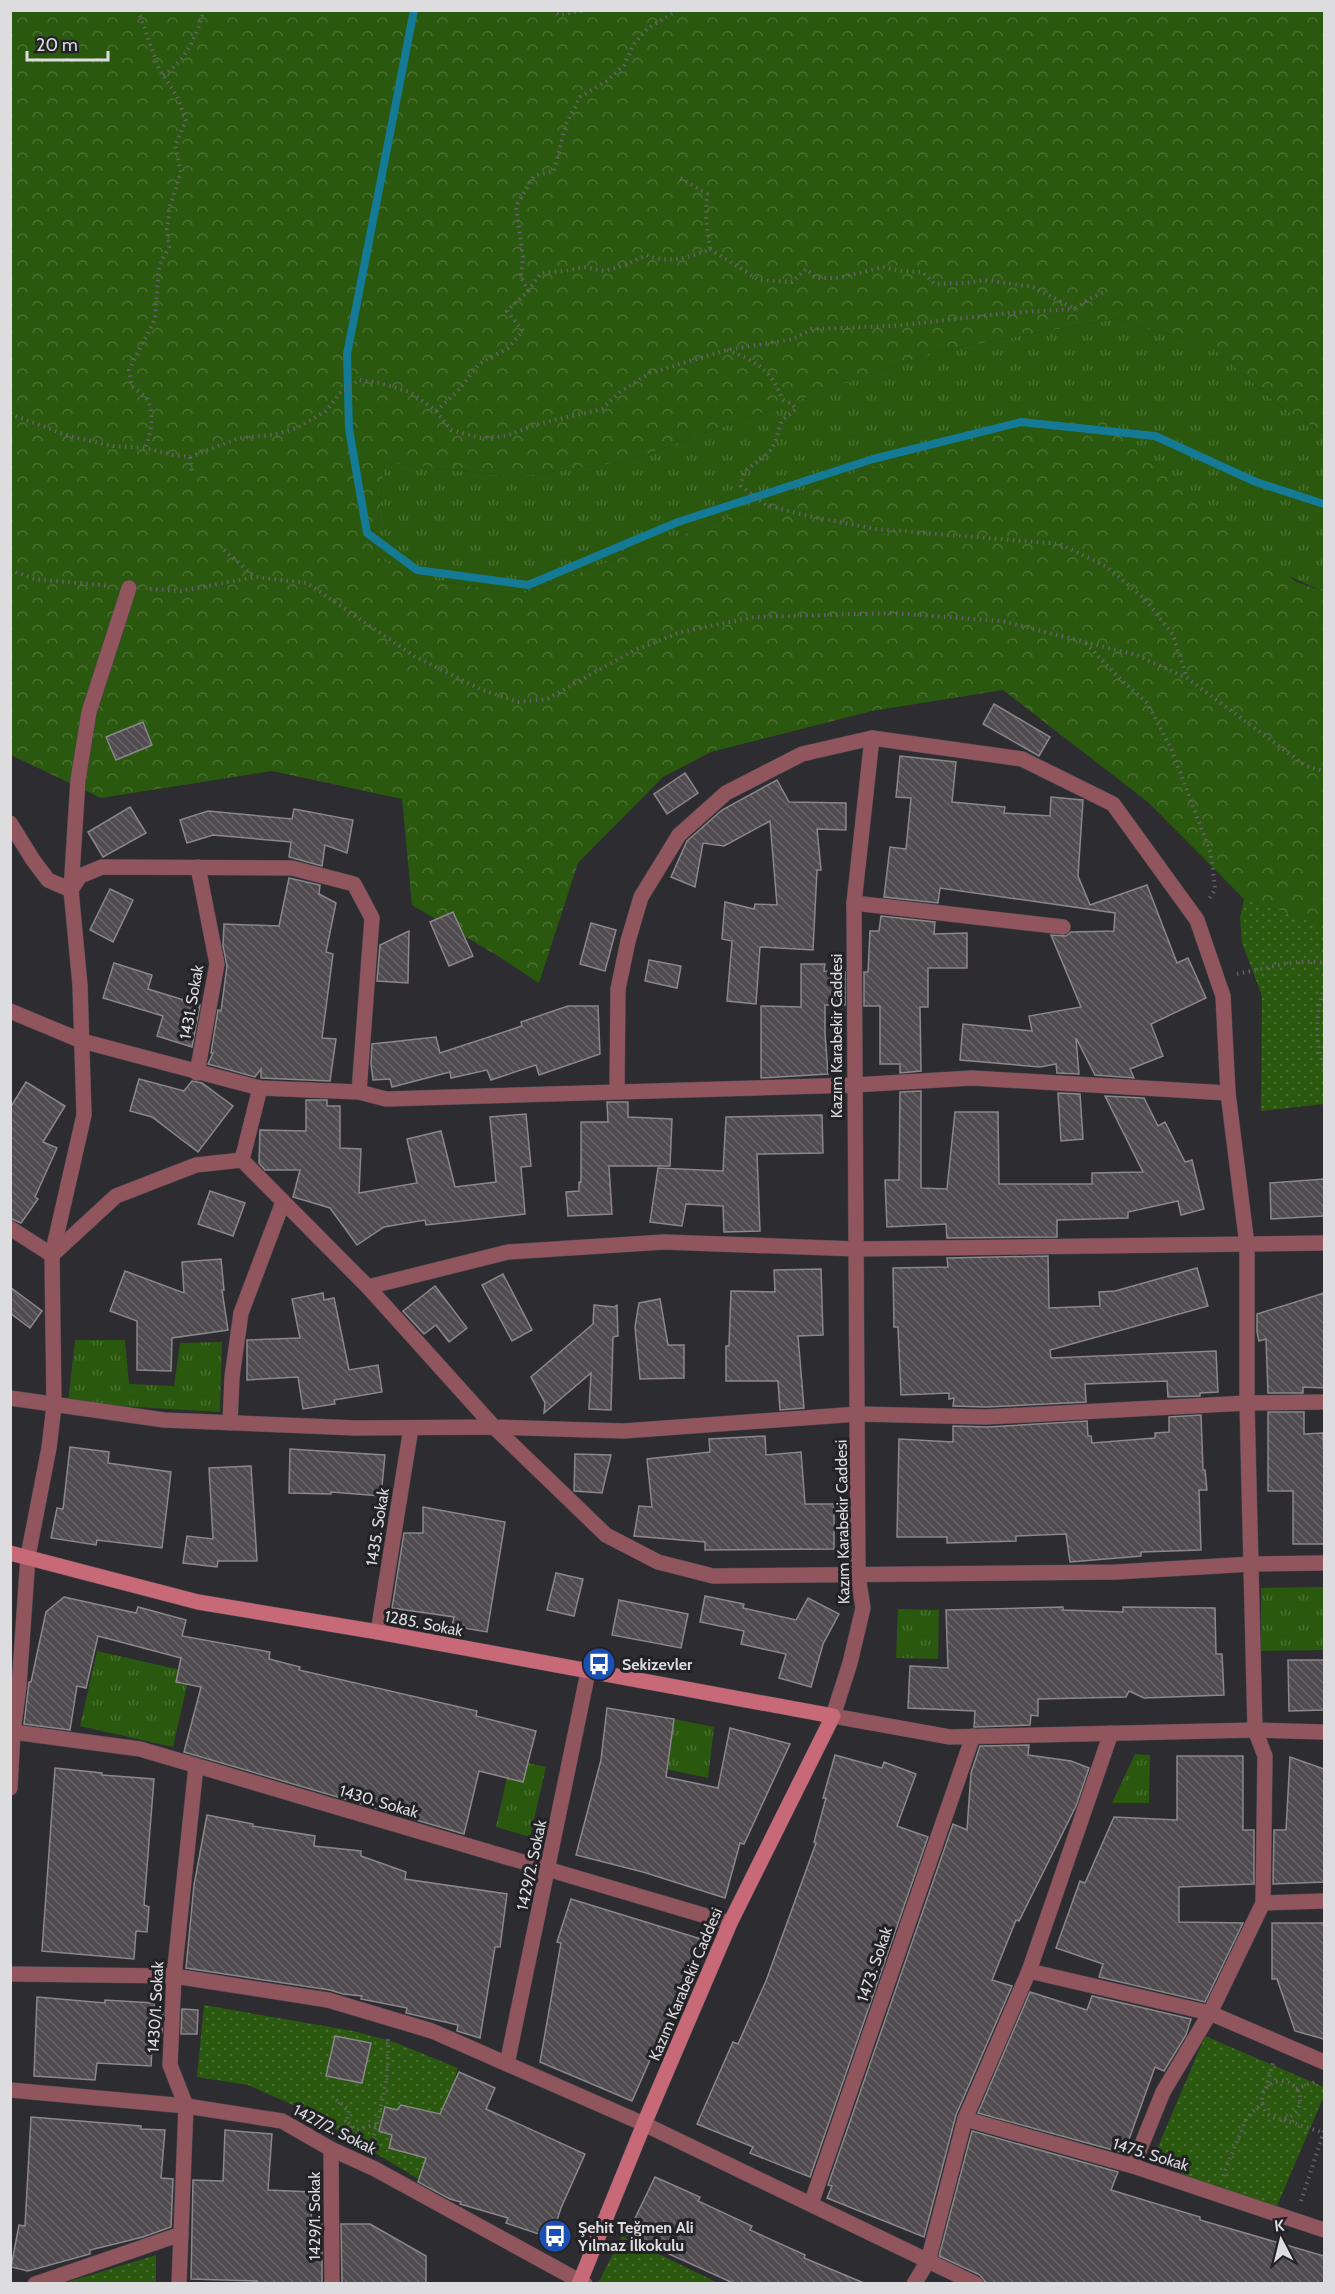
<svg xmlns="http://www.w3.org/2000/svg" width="1335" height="2294" font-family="Cabin,sans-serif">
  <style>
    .grass { fill: url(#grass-tufts) }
    .forest { fill: url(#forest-crowns) }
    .park { fill: url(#park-dots) }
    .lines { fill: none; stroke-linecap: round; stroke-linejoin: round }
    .stream { stroke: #147a95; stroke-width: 8 }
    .building { fill: url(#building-back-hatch); stroke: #8b878c; stroke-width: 1.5 }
    .street-casing { stroke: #48484d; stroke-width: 16 }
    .secondary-casing { stroke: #48484d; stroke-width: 16 }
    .path { stroke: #626266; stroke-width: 4; stroke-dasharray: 1.5 4.5; stroke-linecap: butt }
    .street { stroke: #91555d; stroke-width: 15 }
    .secondary { stroke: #c86978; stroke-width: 15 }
    .labels { text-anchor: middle; stroke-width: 6; stroke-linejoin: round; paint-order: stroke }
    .street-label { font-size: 16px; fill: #dddde0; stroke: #222227 }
    .poi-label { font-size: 16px; font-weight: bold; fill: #dddde0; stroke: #222227; text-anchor: start }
  </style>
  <defs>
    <pattern id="grass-tufts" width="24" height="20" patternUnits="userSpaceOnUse" patternTransform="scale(1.5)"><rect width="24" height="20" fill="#2b580f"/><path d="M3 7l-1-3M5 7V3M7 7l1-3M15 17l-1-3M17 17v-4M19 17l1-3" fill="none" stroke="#497032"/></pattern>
    <pattern id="forest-crowns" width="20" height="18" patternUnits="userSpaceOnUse" patternTransform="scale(1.5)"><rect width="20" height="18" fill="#2b580f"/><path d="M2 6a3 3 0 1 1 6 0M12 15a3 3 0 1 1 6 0" fill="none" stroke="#497032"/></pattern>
    <pattern id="park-dots" width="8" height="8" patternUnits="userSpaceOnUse" patternTransform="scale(1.5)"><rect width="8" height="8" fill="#2b580f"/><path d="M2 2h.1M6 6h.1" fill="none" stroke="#497032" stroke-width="1.8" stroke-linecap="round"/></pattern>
    <pattern id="building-back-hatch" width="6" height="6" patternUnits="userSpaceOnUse" patternTransform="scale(1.5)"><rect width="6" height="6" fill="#4f4b4f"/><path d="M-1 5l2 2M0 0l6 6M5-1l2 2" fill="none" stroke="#686468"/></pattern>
  </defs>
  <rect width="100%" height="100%" fill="#2c2c31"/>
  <!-- grass -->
  <g class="grass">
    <polygon points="1114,319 1211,346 1276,403 1324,434 1324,592 971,432 724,519 522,594 411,577 374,555 385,462 513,477 627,461 933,352"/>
    <polygon points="75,1340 125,1340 129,1384 174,1386 180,1343 222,1342 220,1412 68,1403"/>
    <polygon points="1324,1587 1324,1650 1261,1651 1261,1588"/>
    <polygon points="898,1609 939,1610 938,1659 896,1658"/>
    <polygon points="97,1651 190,1672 173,1747 80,1726"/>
    <polygon points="674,1719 714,1727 708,1778 651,1766 669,1759"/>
    <polygon points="1135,1754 1150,1755 1149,1803 1112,1803"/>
    <polygon points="511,1759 546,1767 530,1837 496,1827"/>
  </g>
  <!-- forest -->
  <polygon class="forest" points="11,11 1324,11 1324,434 1276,403 1211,346 1114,319 933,352 627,461 513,477 385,462 374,555 411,577 522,594 724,519 971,432 1104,416 1295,581 1324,592 1324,925 1244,899 1149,803 1003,690 872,711 711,752 663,777 578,863 539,983 498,956 412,905 402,799 272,771 101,798 11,755"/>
  <!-- park -->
  <g class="park">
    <polygon points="1244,899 1324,925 1324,1104 1261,1111 1262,996 1242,943 1240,918"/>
    <polygon points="204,2005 353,2031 394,2042 458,2068 425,2183 302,2109 248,2085 197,2077"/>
    <polygon points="1205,2036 1324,2087 1324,2096 1274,2213 1152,2161"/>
    <polygon points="622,2236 718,2283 598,2283"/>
    <polygon points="156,2255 156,2283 64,2283"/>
  </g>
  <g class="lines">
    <!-- stream -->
    <polyline class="stream" points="414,10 347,354 349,429 367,533 417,570 528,585 678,522 873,459 1021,422 1155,436 1256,482 1324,504"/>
  </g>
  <!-- building -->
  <g class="building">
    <polygon points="994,704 1050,737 1039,756 983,724"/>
    <polygon points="143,722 152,745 116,760 106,737"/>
    <polygon points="900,756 956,762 952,802 1005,807 1004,813 1050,816 1051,797 1083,800 1078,876 1090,905 1147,885 1177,963 1188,958 1206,998 1151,1024 1163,1056 1130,1069 1134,1078 1095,1075 1076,1038 1079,1074 1057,1073 1056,1064 1040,1067 960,1060 963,1024 1032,1031 1029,1016 1081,1007 1051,935 1066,936 1071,932 1114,931 1115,913 940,888 938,903 884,897 890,847 906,849 911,798 896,797"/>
    <polygon points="685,773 698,793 667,814 654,794"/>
    <polygon points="777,780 789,802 846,803 846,830 817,829 821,870 817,870 813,950 760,947 756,1004 727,1001 732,941 722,939 725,902 754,909 755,904 777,905 770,821 724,846 703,843 695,887 671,877 687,841 722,810"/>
    <polygon points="130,807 146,833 103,857 88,832"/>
    <polygon points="294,809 353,820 347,853 325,845 322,866 289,857 291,842 213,835 187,843 180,820 208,811 292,819"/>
    <polygon points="289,878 320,885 319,894 336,903 326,952 333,954 322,1038 336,1039 330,1081 261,1078 261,1069 255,1077 208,1064 213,1053 211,1053 218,1010 221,1011 227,966 223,946 224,924 279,926"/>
    <polygon points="110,889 133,900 113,942 90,930"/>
    <polygon points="453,912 473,956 449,966 430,922"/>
    <polygon points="881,916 935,922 934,934 967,933 967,968 928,968 928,1007 920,1007 921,1071 900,1073 900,1064 880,1064 880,1006 864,1006 864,972 868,972 870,931 879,931"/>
    <polygon points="591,923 616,930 605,971 580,964"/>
    <polygon points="409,931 408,983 377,981 380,945"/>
    <polygon points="649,960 681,966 677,988 645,981"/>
    <polygon points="114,963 152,975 148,989 200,1005 192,1047 157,1036 163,1016 103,998"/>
    <polygon points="801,964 825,964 824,971 845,972 845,1005 825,1005 825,1033 828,1074 761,1078 761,1006 801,1007"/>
    <polygon points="568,1006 598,1006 600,1054 539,1075 536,1065 491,1080 487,1070 451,1078 450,1072 392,1087 390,1079 373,1080 371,1064 372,1044 436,1037 440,1053 522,1026 521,1022"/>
    <polygon points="139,1079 184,1091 192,1081 202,1083 233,1106 198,1152 152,1117 130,1111"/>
    <polygon points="26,1082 65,1106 43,1142 57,1148 35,1197 38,1199 21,1223 10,1218 10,1108"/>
    <polygon points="921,1091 921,1188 947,1189 955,1112 998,1112 999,1184 1092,1184 1092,1173 1143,1172 1105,1096 1144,1098 1158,1126 1165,1122 1185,1162 1192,1160 1204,1209 1181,1215 1178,1201 1128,1212 1128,1218 1057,1220 1057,1237 947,1238 946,1224 887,1227 885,1180 899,1180 900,1092"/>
    <polygon points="1058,1093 1080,1094 1083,1139 1061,1141"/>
    <polygon points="306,1100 327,1100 327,1106 340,1106 340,1148 361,1149 359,1193 417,1183 407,1139 441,1131 455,1187 496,1182 490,1117 526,1114 531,1166 521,1167 525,1214 426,1225 425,1220 384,1227 357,1245 330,1208 293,1197 300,1170 265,1170 259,1163 260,1130 306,1131"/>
    <polygon points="607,1102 628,1102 628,1117 672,1119 670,1166 609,1166 612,1214 568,1216 566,1192 579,1191 579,1182 581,1182 581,1122 608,1122"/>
    <polygon points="822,1115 823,1153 757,1154 760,1231 724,1232 723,1206 686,1204 682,1226 650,1222 658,1168 723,1171 726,1117"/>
    <polygon points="1324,1179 1324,1216 1271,1219 1270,1183"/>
    <polygon points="210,1191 245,1203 233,1236 198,1224"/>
    <polygon points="1048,1256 1049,1308 1100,1306 1099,1292 1115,1291 1197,1268 1208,1306 1050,1350 1051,1358 1216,1351 1218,1392 1200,1393 1200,1396 1168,1397 1167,1381 1085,1384 1086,1402 986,1407 953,1406 954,1398 949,1399 949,1393 901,1395 898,1327 894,1327 893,1268 948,1267 947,1258"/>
    <polygon points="221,1259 224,1290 222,1290 228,1330 172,1338 171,1371 137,1370 137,1321 110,1311 125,1271 184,1293 182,1262"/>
    <polygon points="821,1269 823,1335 798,1336 804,1408 780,1410 778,1381 726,1381 726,1346 729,1346 731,1291 775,1292 774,1270"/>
    <polygon points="503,1274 532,1330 512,1341 482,1285"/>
    <polygon points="435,1286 467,1328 449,1342 436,1325 424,1334 403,1311"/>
    <polygon points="10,1287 42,1311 30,1328 10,1313"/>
    <polygon points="323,1293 324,1300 334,1298 349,1370 378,1365 382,1392 334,1400 335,1404 303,1409 298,1377 247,1380 247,1340 300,1338 292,1299"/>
    <polygon points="1324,1293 1324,1388 1303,1387 1303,1393 1268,1393 1266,1339 1259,1341 1257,1332 1257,1314"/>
    <polygon points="660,1299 668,1345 684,1345 684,1378 640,1379 635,1327 639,1303"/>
    <polygon points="594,1305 614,1307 617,1305 618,1336 613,1337 611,1410 589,1409 591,1373 544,1413 545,1403 531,1377 593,1324"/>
    <polygon points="1268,1412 1304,1412 1304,1434 1323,1433 1324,1457 1324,1544 1293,1544 1293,1491 1268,1491"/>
    <polygon points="1201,1415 1203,1470 1205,1470 1207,1490 1199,1490 1201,1550 1141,1552 1141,1556 1070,1562 1066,1534 1016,1536 1016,1541 947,1543 947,1537 897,1537 899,1439 953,1442 953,1426 987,1427 1087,1421 1088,1436 1091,1436 1092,1443 1155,1438 1155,1433 1169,1432 1169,1417"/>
    <polygon points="765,1436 766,1455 801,1452 805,1504 834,1504 834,1549 705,1550 705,1542 634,1536 639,1506 652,1507 647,1459 710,1452 709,1439"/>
    <polygon points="70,1447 109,1452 108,1463 171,1472 162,1548 97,1540 96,1545 51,1538 57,1508 63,1509"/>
    <polygon points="290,1449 385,1455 381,1496 331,1492 331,1494 289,1493"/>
    <polygon points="575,1454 611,1455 602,1493 574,1491"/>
    <polygon points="251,1466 257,1561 218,1561 217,1567 183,1563 187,1536 213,1539 209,1468"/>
    <polygon points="423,1507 505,1522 487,1632 452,1626 454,1617 392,1608 404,1533 423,1533"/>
    <polygon points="556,1573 583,1579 574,1616 547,1610"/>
    <polygon points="705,1596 744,1604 743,1608 796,1620 808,1598 839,1614 823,1644 811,1687 779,1678 786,1654 741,1644 744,1631 700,1622"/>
    <polygon points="64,1597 136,1613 138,1607 186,1620 182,1636 270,1652 269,1659 300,1667 299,1670 477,1711 476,1716 536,1731 523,1782 479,1771 464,1834 184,1752 201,1687 176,1682 181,1658 98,1636 86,1688 77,1686 70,1730 24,1724 29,1682 31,1682 46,1612"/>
    <polygon points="619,1600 688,1614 681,1648 612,1635"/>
    <polygon points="1063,1607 1063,1610 1123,1612 1123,1607 1215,1608 1216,1654 1222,1654 1224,1695 1144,1698 1129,1691 1126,1697 1038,1699 1038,1716 1031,1715 1030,1725 974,1727 975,1711 908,1708 910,1666 948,1668 946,1610"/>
    <polygon points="1288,1660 1324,1660 1324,1710 1289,1711"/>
    <polygon points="607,1708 674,1719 666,1777 718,1788 730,1728 790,1744 744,1844 740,1843 725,1898 643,1872 576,1855 601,1760"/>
    <polygon points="1029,1745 1028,1755 1071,1761 1089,1768 1076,1806 1019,1921 1016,1920 992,1980 1012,1986 956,2115 924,2237 827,2198 832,2186 828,2185 953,1824 967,1830 971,1773 980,1746"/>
    <polygon points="835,1755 882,1768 884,1762 916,1774 897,1826 928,1837 810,2177 750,2153 753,2147 697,2124 733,2042 738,2044 766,1981 816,1843 814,1842 826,1798 823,1798"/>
    <polygon points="1177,1756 1243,1756 1243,1830 1254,1830 1254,1884 1179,1887 1179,1922 1243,1923 1205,2002 1099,1977 1103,1964 1056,1948 1080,1881 1085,1883 1114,1817 1177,1820"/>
    <polygon points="1290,1757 1324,1769 1324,1882 1273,1884 1274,1830 1286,1830"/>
    <polygon points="55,1768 102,1773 102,1775 154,1779 144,1905 149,1907 147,1932 136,1931 134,1959 42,1951"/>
    <polygon points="207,1815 253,1824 253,1826 315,1836 314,1846 361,1851 361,1856 406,1872 405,1879 507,1894 500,1947 495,1947 480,2038 457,2031 458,2025 406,2013 407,2008 361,1999 362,1996 343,1994 330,1990 186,1968 194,1885"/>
    <polygon points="571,1899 701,1939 684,1990 662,2038 660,2037 632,2101 540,2062 561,1943 557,1942"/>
    <polygon points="1272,1923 1324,1923 1324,2039 1295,2031 1277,1979 1272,1979"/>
    <polygon points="1030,1992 1087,2010 1092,1996 1191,2019 1186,2035 1164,2071 1155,2067 1124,2153 978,2113"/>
    <polygon points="37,1997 105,2003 105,2000 154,2003 154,2008 163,2008 162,2033 153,2032 151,2066 97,2063 95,2080 34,2076"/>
    <polygon points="182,2009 198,2010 197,2034 181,2034"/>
    <polygon points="335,2036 371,2043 362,2083 326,2076"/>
    <polygon points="459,2072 495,2088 486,2109 585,2154 561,2208 551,2238 506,2223 508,2218 460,2204 461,2202 450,2199 418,2182 426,2158 389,2148 392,2135 379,2131 385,2107 397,2110 401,2105 440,2114"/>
    <polygon points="31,2117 141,2126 141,2129 165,2130 161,2178 173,2179 171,2227 143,2237 90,2250 90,2254 28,2271 11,2267 19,2225 25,2226"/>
    <polygon points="225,2130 272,2134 268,2190 312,2192 311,2224 322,2224 322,2283 257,2283 257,2281 191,2279 193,2180 223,2181"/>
    <polygon points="972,2131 1118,2172 1111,2190 1200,2217 1200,2220 1324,2256 1324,2283 986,2283 980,2275 939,2256"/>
    <polygon points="655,2177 700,2197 698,2201 752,2226 750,2230 805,2255 804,2258 864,2283 733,2283 627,2235"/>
    <polygon points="341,2224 370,2224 426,2256 426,2283 342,2283"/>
  </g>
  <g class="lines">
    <defs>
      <g id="street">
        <polyline points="872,738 854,903 858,1575 863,1608 850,1663 833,1716 950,1737 1255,1730 1324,1732"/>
        <polyline points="10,823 33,860 48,880 71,890 78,780 89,712 129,588"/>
        <polyline points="854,903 1063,927"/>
        <polyline points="10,1011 82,1041 260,1088 359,1092"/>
        <polyline points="197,1073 217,964 198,867"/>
        <polyline points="617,1090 618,989 628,941 641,897 679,835 726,793 802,754 872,738 1022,759 1113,804 1197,920 1223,996 1228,1093 1247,1245 1247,1403 1255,1730 1265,1756 1263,1903 1210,2013 1163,2092 1133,2166"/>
        <polyline points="242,1160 260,1088"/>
        <polyline points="10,1228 52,1255 116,1196 196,1165 242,1160 368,1287 508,1252 664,1242 857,1249 1324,1243"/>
        <polyline points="368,1287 494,1427 624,1431 858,1414 986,1417 1247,1403 1324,1402"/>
        <polyline points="10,1398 164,1420 356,1428 494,1427 606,1535 658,1562 713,1576 1116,1572 1252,1564 1324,1563"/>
        <polyline points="230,1423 232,1377 241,1313 283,1202"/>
        <polyline points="378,1632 411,1428"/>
        <polyline points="13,1732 140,1749 730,1923"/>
        <polyline points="10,1788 13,1732 19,1686 28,1556 49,1448 54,1406 52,1255 84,1115 80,985 71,890 80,876 102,867 292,868 354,884 372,918 359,1092 386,1099 854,1085 972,1078 1228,1093"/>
        <polyline points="1263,1903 1324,1901"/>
        <polyline points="1029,1971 1210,2013 1324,2062"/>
        <polyline points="10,1974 174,1976 328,2000 432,2031 644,2124 976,2284"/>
        <polyline points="507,2064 588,1672"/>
        <polyline points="10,2090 186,2106 282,2121 331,2149 375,2169 585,2284"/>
        <polyline points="965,2119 1133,2166 1324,2230"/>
        <polyline points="331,2149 332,2284"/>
        <polyline points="811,2204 973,1736"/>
        <polyline points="35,2284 181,2234"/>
        <polyline points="179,2284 186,2106 170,2065 174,1976 196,1766"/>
        <polyline points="914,2284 928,2261 965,2119 1029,1971 1111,1733"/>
      </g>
      <polyline id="secondary" points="10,1553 198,1602 378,1632 833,1716 730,1923 644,2124 579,2284"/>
    </defs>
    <!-- street casing -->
    <use href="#street" class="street-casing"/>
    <!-- secondary casing -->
    <use href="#secondary" class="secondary-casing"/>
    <!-- path -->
    <g class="path">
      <path d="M138 10 159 69 177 96 186 121 175 145 181 172 170 206 167 229 169 247 159 266 155 319 129 370 132 386C136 390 145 395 147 399 155 414 151 434 145 448"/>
      <polyline points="552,10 559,15 588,10"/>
      <path d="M163 75C186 61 197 35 204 10"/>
      <polyline points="710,249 759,280 792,282 806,269 816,278 838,278 883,267 900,271 922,272 935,284 967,283 984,280 1033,287 1075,309 1089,299 1104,292"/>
      <path d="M528 291 541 273 565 271 584 267 604 271 626 265 646 255C668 264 689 258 710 249L706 219 707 194 679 177"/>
      <path d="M727 350C759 363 769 368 783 400L792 404 796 409C792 413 785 417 782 421 777 431 777 443 769 452 757 465 742 465 741 486L766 505 808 516 876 529 1060 544 1107 567 1145 599 1173 635 1187 678"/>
      <polyline points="436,411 451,430 481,438 506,436 534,425 602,409 621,391 650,373 727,350 793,339 812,329 893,326 1008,313 1075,309"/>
      <polyline points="10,414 69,436 113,446 145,448 173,455 190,457 239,438 273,435 297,428 326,411 340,393 359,380 380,383 410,392 436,411 458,391 479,364 508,348 523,331 507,311 528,291 521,277 523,257 516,206 534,176 554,171 566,124 580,97 607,81 624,65 634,44 648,28 678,10"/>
      <polyline points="190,457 192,474"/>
      <polyline points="224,550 255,577"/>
      <polyline points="10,570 35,579 110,586"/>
      <polyline points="150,589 181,591 255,577 307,583 414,656 480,689 518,702 547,699 633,651 681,632 754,617 891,613 1002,621 1136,655 1187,678 1306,766 1324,771"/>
      <polyline points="1086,643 1113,672 1147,703 1171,748 1211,854 1215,889 1208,901"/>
      <path d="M1237 974C1264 969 1296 958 1324 963"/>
      <path d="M1324 987C1316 1012 1314 1042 1324 1066"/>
      <circle cx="1281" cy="2100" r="19"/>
      <polyline points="1266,2088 1273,2063"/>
      <polyline points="1296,2089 1315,2082"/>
      <polyline points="336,2100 349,2109 347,2121 356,2130 377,2124"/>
      <polyline points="1284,2120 1324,2133"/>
      <path d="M371 2147C380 2111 390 2077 388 2039"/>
      <polyline points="1223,2176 1247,2117 1262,2103"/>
      <polyline points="1301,2201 1324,2131"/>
    </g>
    <!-- street -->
    <use href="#street" class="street"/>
    <!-- secondary -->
    <use href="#secondary" class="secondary"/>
  </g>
  <!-- icons -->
  <defs>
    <symbol id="bus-disc" viewBox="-11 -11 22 22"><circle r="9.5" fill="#1a4fb4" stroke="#222227"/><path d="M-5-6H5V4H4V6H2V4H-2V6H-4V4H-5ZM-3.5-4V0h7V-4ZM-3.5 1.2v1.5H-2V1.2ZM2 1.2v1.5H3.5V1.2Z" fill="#fff"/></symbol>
  </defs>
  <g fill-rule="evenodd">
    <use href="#bus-disc" x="580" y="1645" width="38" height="38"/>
    <use href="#bus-disc" x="536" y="2217" width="38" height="38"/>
  </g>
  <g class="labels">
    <!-- street labels -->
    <g class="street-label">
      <text transform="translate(191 1002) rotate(-80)" y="6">1431. Sokak</text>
      <text transform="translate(836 1036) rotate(-90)" y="6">Kazım Karabekir Caddesi</text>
      <text transform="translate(842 1522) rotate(-91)" y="6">Kazım Karabekir Caddesi</text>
      <text transform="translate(377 1527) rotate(-81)" y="6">1435. Sokak</text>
      <text transform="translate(424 1623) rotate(11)" y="6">1285. Sokak</text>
      <text transform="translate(379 1801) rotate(16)" y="6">1430. Sokak</text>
      <text transform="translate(531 1865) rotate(-78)" y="6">1429/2. Sokak</text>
      <text transform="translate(874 1964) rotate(-71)" y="6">1473. Sokak</text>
      <text transform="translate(685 1984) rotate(-67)" y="6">Kazım Karabekir Caddesi</text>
      <text transform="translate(155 2007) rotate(-87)" y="6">1430/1. Sokak</text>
      <text transform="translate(335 2129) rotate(27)" y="6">1427/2. Sokak</text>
      <text transform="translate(1151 2154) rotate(17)" y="6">1475. Sokak</text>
      <text transform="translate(314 2216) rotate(-90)" y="6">1429/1. Sokak</text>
    </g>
    <!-- poi labels -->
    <g class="poi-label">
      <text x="622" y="1670">Sekizevler</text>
      <text x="578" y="2233">Şehit Teğmen Ali<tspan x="578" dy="18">Yılmaz İlkokulu</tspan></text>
    </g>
  </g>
  <!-- border -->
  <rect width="1335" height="2294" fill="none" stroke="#dddde0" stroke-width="24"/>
  <!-- north arrow -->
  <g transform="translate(1281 2240) rotate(353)" stroke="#222227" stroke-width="4.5" paint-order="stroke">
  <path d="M0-4.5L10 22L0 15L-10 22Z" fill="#dddde0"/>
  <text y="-9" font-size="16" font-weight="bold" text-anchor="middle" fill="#dddde0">K</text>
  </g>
  <!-- scale -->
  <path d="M27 51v9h81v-9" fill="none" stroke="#dddde0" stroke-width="3"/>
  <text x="36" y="51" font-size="18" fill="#dddde0" stroke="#222227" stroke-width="4.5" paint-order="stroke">20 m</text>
</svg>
